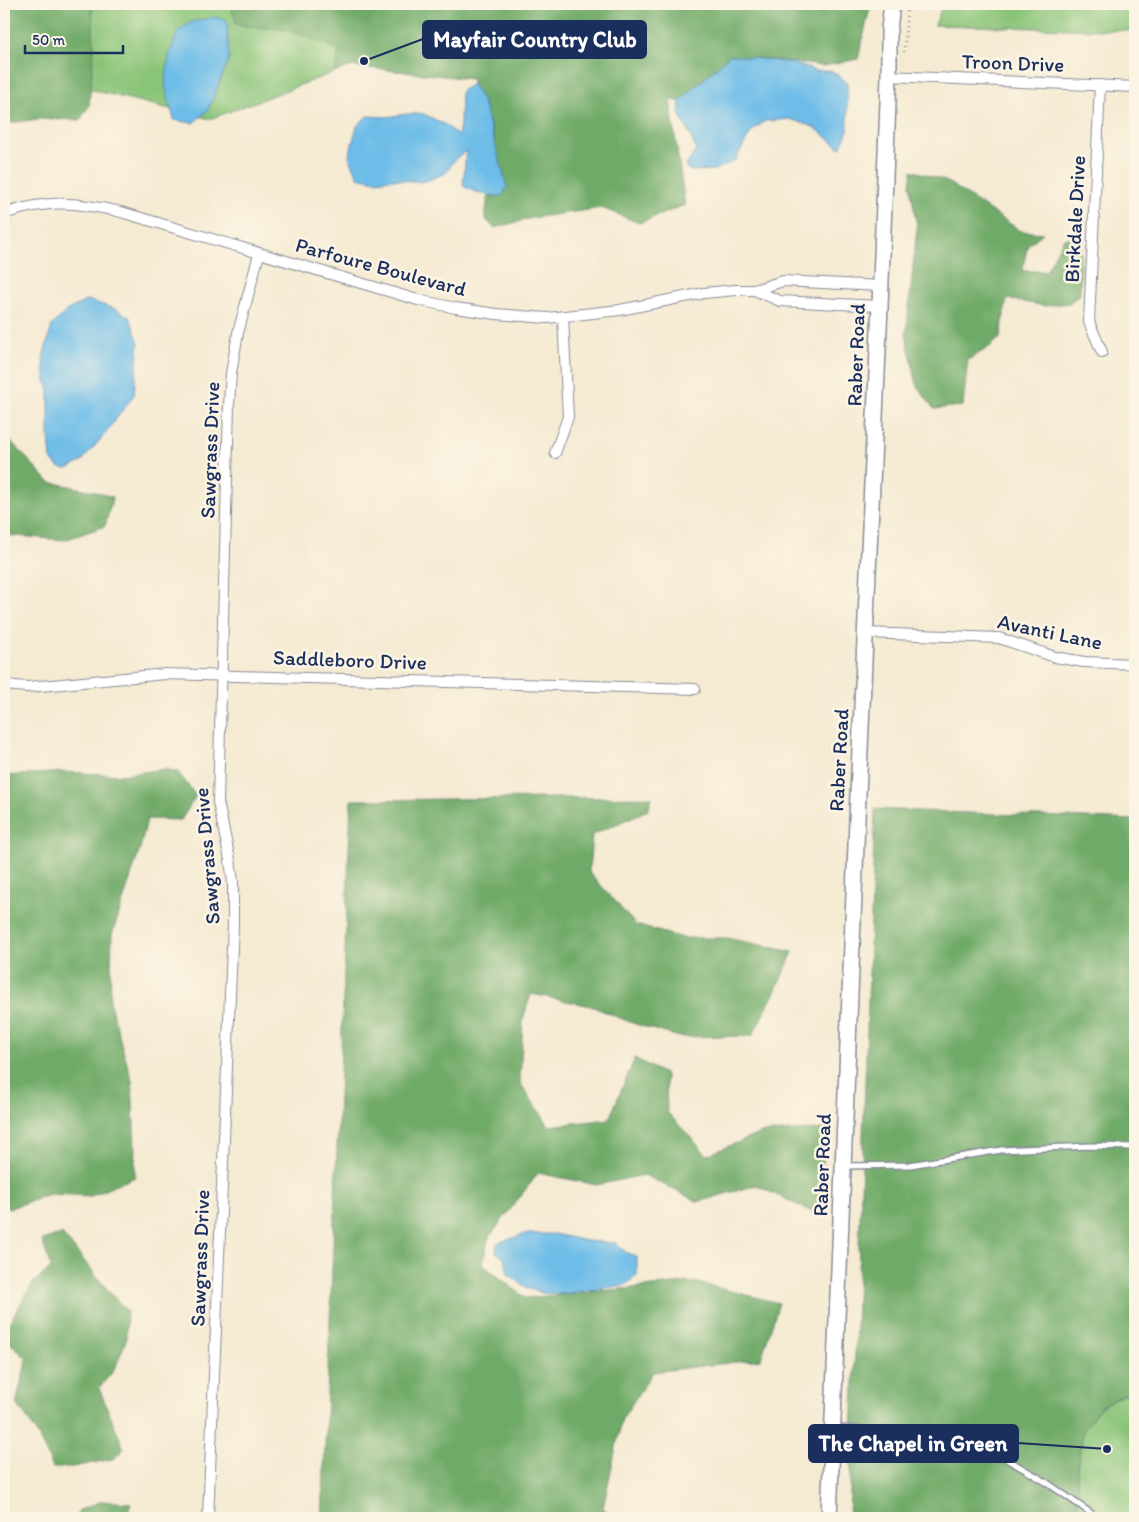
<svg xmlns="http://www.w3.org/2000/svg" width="1139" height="1522" font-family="Itim,sans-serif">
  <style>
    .green { fill: #8ac478; stroke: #527a6b }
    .forest { fill: #6faa68; stroke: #456c63 }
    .water { fill: #6ebde8; stroke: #4476a3 }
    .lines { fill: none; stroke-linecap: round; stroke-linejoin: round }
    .lane-casing { stroke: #888c98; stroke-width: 8 }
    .street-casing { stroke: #888c98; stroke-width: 12 }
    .secondary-casing { stroke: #888c98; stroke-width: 18 }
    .path { stroke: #888c98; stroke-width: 2.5; stroke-dasharray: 1 4; stroke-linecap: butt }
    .lane { stroke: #fff; stroke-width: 5 }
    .street { stroke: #fff; stroke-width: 10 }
    .secondary { stroke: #fff; stroke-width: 15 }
    .labels { text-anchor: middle; stroke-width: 5; stroke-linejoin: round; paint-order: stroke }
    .street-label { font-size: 21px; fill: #1b2f5e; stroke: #fcf5e5 }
    .leader { fill: none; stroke: #1b2f5e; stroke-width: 2 }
    .callout-dot { fill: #1b2f5e; stroke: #fcf5e5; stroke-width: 2 }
    .callout { fill: #1b2f5e; stroke: #1b2f5e; stroke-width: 2 }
    .callout-label { font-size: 22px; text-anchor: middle; font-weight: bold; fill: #fff }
  </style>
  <rect width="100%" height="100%" fill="#fcf5e5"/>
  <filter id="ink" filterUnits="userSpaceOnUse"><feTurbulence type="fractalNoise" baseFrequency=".02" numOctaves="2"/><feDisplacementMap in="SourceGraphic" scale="10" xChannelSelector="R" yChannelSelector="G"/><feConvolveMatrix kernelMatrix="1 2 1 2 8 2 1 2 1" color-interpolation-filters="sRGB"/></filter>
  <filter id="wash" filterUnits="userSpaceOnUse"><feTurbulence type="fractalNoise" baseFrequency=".0096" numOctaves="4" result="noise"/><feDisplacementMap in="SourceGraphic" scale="20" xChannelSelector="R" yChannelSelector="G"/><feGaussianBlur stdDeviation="1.12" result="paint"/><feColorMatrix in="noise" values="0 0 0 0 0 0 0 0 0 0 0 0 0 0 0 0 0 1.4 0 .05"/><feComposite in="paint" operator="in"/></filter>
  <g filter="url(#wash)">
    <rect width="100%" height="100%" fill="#f5ead2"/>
    <!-- green -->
    <g class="green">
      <polygon points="4,4 788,4 680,101 351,66 210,119 4,68"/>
      <polygon points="943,4 1135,4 1135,31 935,25"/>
      <polygon points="1135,1393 1135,1518 1078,1518 1077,1468 1083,1431 1100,1407 1124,1394"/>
    </g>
    <!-- forest -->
    <g class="forest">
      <polygon points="4,4 92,4 94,48 89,106 80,120 38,119 4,124"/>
      <polygon points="230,4 871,4 858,59 824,66 730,55 680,101 670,100 685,205 639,223 602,208 532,218 494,228 485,218 488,196 502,196 494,138 483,102 472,84 472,79 351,66 336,72 339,49 288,30 237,25"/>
      <polygon points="912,170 946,181 1021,231 1043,233 1028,245 1022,271 1046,271 1064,238 1081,238 1080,295 1069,303 1045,306 1007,299 1000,338 988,348 968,360 963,406 934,409 917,386 906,335 917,227 910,185"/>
      <polygon points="4,434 49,482 89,490 113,497 105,526 65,540 4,535"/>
      <polygon points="165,769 178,772 196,796 181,820 147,819 140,849 112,935 110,1004 132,1081 135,1148 135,1177 91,1196 50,1194 8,1209 4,1202 4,1136 6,1132 4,1121 4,776 63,772 121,775"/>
      <polygon points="652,797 648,810 592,835 589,872 636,925 683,938 727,938 793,952 774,994 752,1036 679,1037 632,1023 591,1006 531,994 523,1019 520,1083 549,1126 609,1119 635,1058 666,1075 667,1112 707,1155 761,1133 826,1129 818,1215 756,1185 698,1202 644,1175 597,1185 538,1173 488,1239 483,1265 526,1298 695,1282 779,1303 761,1359 653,1372 622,1419 603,1508 615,1518 322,1518 351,800"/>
      <polygon points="875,809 1135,820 1135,1393 1124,1394 1100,1407 1083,1431 1077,1468 1078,1518 849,1518"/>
      <path d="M62 1234C84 1259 103 1287 127 1311L126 1340 115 1369 99 1388 124 1449 113 1459 73 1467 53 1468C43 1444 32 1423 16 1403L27 1359 4 1337V1331L33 1283 51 1268 42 1240Z"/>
      <polygon points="102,1501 131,1503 125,1518 75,1518 80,1510"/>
    </g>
    <!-- water -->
    <g class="water">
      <polygon points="214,17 227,20 229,59 208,110 193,123 174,120 165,85 169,56 178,31 192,22"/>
      <polygon points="730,55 792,63 816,71 832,71 847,82 848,130 840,148 814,127 790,119 765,121 751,132 735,161 714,170 692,171 685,167 696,150 688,130 679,114 680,101"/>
      <path d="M472 84 483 102 507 187 502 196C487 196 476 193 463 186L466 151 455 159 446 173 423 182 391 179 375 181 358 177 349 156 357 126 367 116 387 117 406 114H424L446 125 458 136 460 125 461 91Z"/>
      <polygon points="88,300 118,310 130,318 139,343 134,395 105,434 81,462 67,469 58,467 51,459 49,437 49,391 45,377 43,358 52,325 67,310"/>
      <polygon points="525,1234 554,1234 587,1241 615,1243 627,1253 637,1257 637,1276 625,1285 563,1294 542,1293 527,1288 508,1274 505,1259 496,1252 497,1243"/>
    </g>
  </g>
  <g filter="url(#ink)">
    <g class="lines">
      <defs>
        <g id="lane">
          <polyline points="845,1166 910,1165 1001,1150 1090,1146 1135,1147"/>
          <polyline points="835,1428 937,1433 980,1441 1008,1460 1046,1482 1098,1518"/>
        </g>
        <g id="street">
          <polyline points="889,76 1135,87"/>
          <polyline points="1100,85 1089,322 1102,352"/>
          <path d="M4 214C48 199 76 202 121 212L418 300 456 308 496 314 547 318 620 310 704 293 736 290H754L783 281 881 286"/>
          <polyline points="754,290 780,301 880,306"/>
          <polyline points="555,453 568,417 563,317"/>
          <polyline points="866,633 999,638 1055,657 1084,662 1135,664"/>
          <polyline points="4,685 27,687 52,685 165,674 695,689"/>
          <polyline points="208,1518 233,924 233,882 230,860 218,802 229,406 231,373 238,333 259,254"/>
        </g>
        <polyline id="secondary" points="829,1518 858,795 880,306 889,76 889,29 892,4"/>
      </defs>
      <!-- lane casing -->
      <use href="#lane" class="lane-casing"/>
      <!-- street casing -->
      <use href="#street" class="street-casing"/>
      <!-- secondary casing -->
      <use href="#secondary" class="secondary-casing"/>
      <!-- path -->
      <polyline class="path" points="904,52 907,10"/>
      <!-- lane -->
      <use href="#lane" class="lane"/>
      <!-- street -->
      <use href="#street" class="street"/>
      <!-- secondary -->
      <use href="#secondary" class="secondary"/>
    </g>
  </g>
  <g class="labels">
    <!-- street labels -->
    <g class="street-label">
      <text transform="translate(1013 63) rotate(2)" y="7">Troon Drive</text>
      <text transform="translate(1075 219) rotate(-87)" y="7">Birkdale Drive</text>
      <text transform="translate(381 267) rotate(15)" y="7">Parfoure Boulevard</text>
      <text transform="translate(856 355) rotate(-88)" y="7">Raber Road</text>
      <text transform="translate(210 450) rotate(-88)" y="7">Sawgrass Drive</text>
      <text transform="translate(1050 632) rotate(12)" y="7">Avanti Lane</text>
      <text transform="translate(350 660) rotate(2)" y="7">Saddleboro Drive</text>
      <text transform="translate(839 760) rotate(-87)" y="7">Raber Road</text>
      <text transform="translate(207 856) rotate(-95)" y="7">Sawgrass Drive</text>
      <text transform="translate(822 1165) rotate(-88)" y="7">Raber Road</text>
      <text transform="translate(200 1258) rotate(-88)" y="7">Sawgrass Drive</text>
    </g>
  </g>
  <!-- callouts -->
  <path class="leader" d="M364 61L423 39M1107 1449L1018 1443"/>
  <g class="callout-dot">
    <circle cx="364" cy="61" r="5"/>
    <circle cx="1107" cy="1449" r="5"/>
  </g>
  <g class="callout">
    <rect x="423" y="21" width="223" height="37" rx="5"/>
    <rect x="809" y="1425" width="209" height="37" rx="5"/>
  </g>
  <g class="callout-label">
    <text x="535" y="47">Mayfair Country Club</text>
    <text x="913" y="1451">The Chapel in Green</text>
  </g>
  <!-- margin -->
  <rect width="1139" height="1522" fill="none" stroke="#fcf5e5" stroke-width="20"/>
  <!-- scale -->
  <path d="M25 45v8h98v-8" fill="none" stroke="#1b2f5e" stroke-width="2.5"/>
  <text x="32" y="45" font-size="15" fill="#1b2f5e" stroke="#fcf5e5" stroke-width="4" paint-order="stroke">50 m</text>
</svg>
